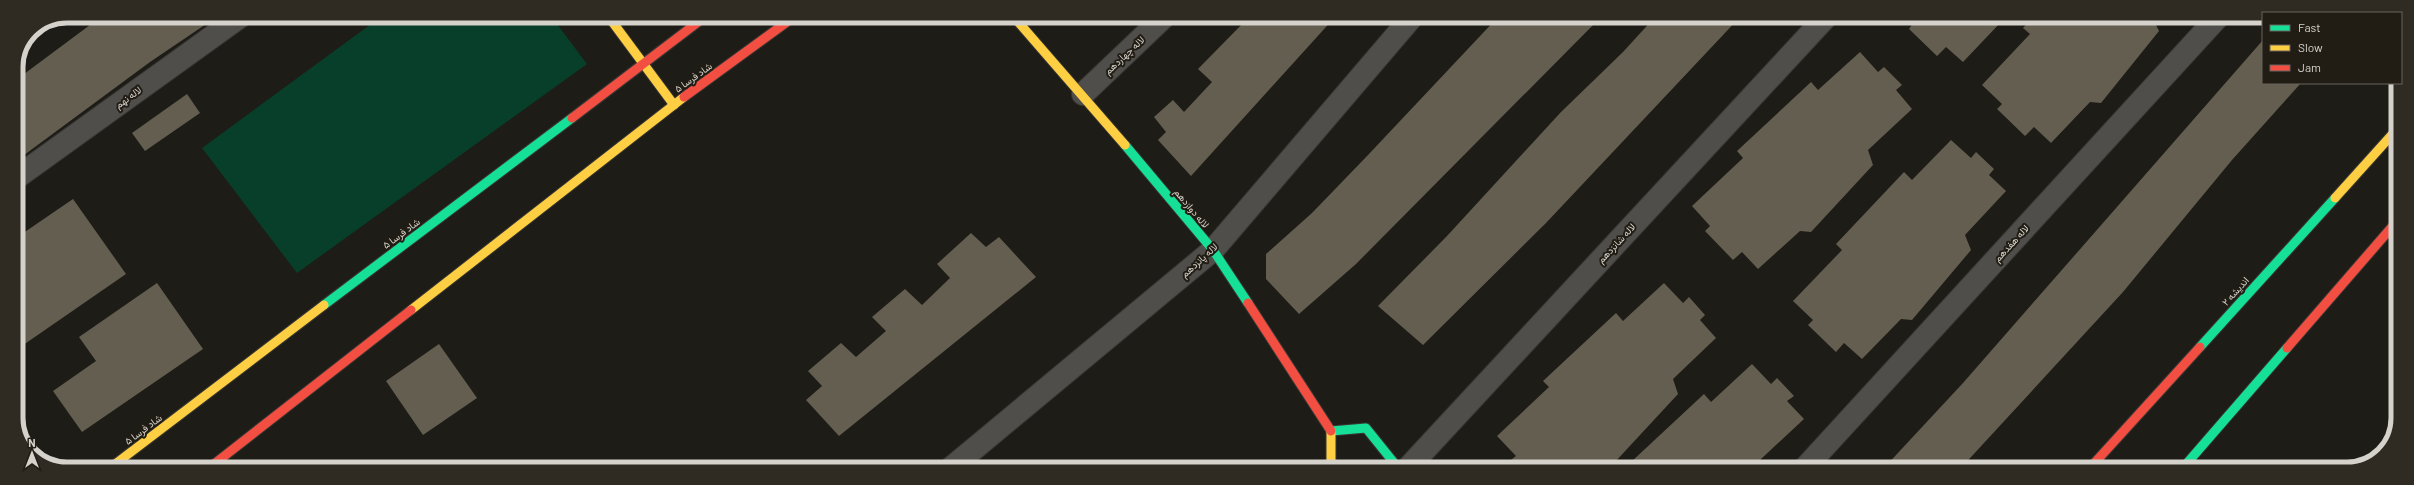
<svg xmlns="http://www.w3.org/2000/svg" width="2414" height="485" font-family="Barlow,Vazirmatn,sans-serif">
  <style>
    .green { fill: #083f2a }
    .building { fill: #645e50 }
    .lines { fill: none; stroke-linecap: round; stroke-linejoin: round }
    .lane-casing { stroke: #393733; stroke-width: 24 }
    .street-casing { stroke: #393733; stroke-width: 24 }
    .fast-casing { stroke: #393733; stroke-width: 11 }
    .slow-casing { stroke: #393733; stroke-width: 11 }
    .jam-casing { stroke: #393733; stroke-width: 11 }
    .lane { stroke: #504e4b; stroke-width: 22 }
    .street { stroke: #504e4b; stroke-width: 22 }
    .fast { stroke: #16e098; stroke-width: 9 }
    .slow { stroke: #ffcf43; stroke-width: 9 }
    .jam { stroke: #f24e42; stroke-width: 9 }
    .labels { text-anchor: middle; stroke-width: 4; stroke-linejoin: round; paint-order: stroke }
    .street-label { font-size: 10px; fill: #d5d2cc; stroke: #211d14 }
    .rim { fill: none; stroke: #d5d2cc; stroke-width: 5 }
  </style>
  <rect width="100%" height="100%" fill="#1e1c17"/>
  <!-- green -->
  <polygon class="green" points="382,16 551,16 587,64 297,273 202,148"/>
  <!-- building -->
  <g class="building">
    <polygon points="102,16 218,16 150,62 16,161 16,80"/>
    <polygon points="1250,16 1335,17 1191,176 1158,140 1166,132 1154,117 1173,100 1184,112 1212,82 1198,69"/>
    <polygon points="1498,17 1601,17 1356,264 1299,314 1266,279 1266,254 1312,213 1368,155"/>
    <polygon points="1655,17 1740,17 1546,223 1423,345 1378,306 1447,236 1561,112 1623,52"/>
    <polygon points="1906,17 2017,17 2013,22 2002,21 1963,62 1946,47 1937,56 1909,29 1913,23"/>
    <polygon points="2033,17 2152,17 2159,31 2101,103 2090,102 2051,143 2034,127 2025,136 1997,109 2002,104 1982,85 2030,34 2023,28"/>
    <polygon points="2263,40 2263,83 2301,83 2232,160 2123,292 1960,469 1883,469 1963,383"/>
    <polygon points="1860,52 1878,72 1884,67 1902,85 1896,90 1912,109 1868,150 1873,165 1811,232 1800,231 1758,269 1742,252 1733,260 1705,231 1710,226 1692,206 1743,158 1737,151 1811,82 1818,90"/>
    <polygon points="187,94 200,113 145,151 132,133"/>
    <polygon points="1951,140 1971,158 1976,152 1994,169 1989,175 2006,191 1965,235 1971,250 1912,320 1901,319 1862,359 1844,343 1836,352 1808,325 1813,320 1793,301 1842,250 1836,244 1904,172 1912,180"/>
    <polygon points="73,199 126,274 16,350 16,238"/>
    <polygon points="971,233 986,247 999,237 1036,277 839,436 806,400 822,386 808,371 841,343 856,357 886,331 872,317 905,289 922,305 950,278 937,264"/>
    <polygon points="157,283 203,349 82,432 53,391 96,361 79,337"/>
    <polygon points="1664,283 1683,303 1689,297 1705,315 1700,320 1716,338 1673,379 1678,394 1615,462 1604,460 1594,469 1519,469 1511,460 1516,456 1497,436 1549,387 1543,381 1616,313 1623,321"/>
    <polygon points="439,344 477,398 423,435 386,381"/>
    <polygon points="1752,364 1771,384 1777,378 1794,396 1787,401 1804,419 1760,460 1764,469 1638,469 1631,462 1704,394 1711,402"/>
  </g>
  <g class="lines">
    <defs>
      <polyline id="lane" points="16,178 241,16"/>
      <g id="street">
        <polyline points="1083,94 1165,16"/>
        <polyline points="951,468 1213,250 1412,17"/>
        <polyline points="1407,469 1826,17"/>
        <polyline points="1804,469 2218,17"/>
      </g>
      <g id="fast">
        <polyline points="1125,145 1213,250 1248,303"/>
        <polyline points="324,305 572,118"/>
        <polyline points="2200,347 2335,198"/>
        <polyline points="1331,431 1366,428 1399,469"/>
        <polyline points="2182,469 2287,348"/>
      </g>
      <g id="slow">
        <polyline points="608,16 674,105"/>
        <polyline points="1013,16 1125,145"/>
        <polyline points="2335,198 2398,128"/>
        <polyline points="411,310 684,97"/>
        <polyline points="1331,431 1331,463 1335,469"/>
        <polyline points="110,468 324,305"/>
      </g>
      <g id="jam">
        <polyline points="684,97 795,16"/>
        <polyline points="572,118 706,16"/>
        <polyline points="1248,303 1331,431"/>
        <polyline points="2287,348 2398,220"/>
        <polyline points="209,468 411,310"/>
        <polyline points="2089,469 2200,347"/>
      </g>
    </defs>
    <!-- lane casing -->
    <use href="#lane" class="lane-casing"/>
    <!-- street casing -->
    <use href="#street" class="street-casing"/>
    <!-- fast casing -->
    <use href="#fast" class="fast-casing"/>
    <!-- slow casing -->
    <use href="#slow" class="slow-casing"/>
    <!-- jam casing -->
    <use href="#jam" class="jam-casing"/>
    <!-- lane -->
    <use href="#lane" class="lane"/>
    <!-- street -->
    <use href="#street" class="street"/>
    <!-- fast -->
    <use href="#fast" class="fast"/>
    <!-- slow -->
    <use href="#slow" class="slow"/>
    <!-- jam -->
    <use href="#jam" class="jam"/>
  </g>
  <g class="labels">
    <!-- street labels -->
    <g class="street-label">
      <text transform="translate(1124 55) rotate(-43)" y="4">لاله چهاردهم</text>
      <text transform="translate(693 77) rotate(-36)" y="4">شاد فرسا ۵</text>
      <text transform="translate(128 97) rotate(-36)" y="4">لاله نهم</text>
      <text transform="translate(1192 208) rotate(50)" y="4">لاله دوازدهم</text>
      <text transform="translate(401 233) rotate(-37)" y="4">شاد فرسا ۵</text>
      <text transform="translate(1616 243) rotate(-47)" y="4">لاله شانزدهم</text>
      <text transform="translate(2011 243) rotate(-47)" y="4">لاله هفدهم</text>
      <text transform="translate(1199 260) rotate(-42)" y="4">لاله پانزدهم</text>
      <text transform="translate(2235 291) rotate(-48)" y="4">اندیشه ۲</text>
      <text transform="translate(143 429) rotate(-37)" y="4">شاد فرسا ۵</text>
    </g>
  </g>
  <!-- crop -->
  <path d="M0 0H2414V485H0ZM67 23H2347A44 44 0 0 1 2391 67V418A44 44 0 0 1 2347 462H67A44 44 0 0 1 23 418V67A44 44 0 0 1 67 23Z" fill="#2f2b23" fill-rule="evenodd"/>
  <path class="rim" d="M67 23H2347A44 44 0 0 1 2391 67V418A44 44 0 0 1 2347 462H67A44 44 0 0 1 23 418V67A44 44 0 0 1 67 23Z"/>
  <!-- legend -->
  <rect x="2262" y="12" width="140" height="72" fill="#211d14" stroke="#69655e"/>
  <rect x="2270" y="25" width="20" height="6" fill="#16e098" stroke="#69655e"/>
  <text x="2298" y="32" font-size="12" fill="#d5d2cc">Fast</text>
  <rect x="2270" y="45" width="20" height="6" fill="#ffcf43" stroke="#69655e"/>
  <text x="2298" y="52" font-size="12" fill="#d5d2cc">Slow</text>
  <rect x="2270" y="65" width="20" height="6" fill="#f24e42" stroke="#69655e"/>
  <text x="2298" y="72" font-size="12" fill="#d5d2cc">Jam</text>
  <!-- north arrow -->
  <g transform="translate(32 453)" stroke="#211d14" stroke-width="3" paint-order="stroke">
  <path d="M0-3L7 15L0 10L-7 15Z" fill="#d5d2cc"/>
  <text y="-6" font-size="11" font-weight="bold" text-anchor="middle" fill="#d5d2cc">N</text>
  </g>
</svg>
